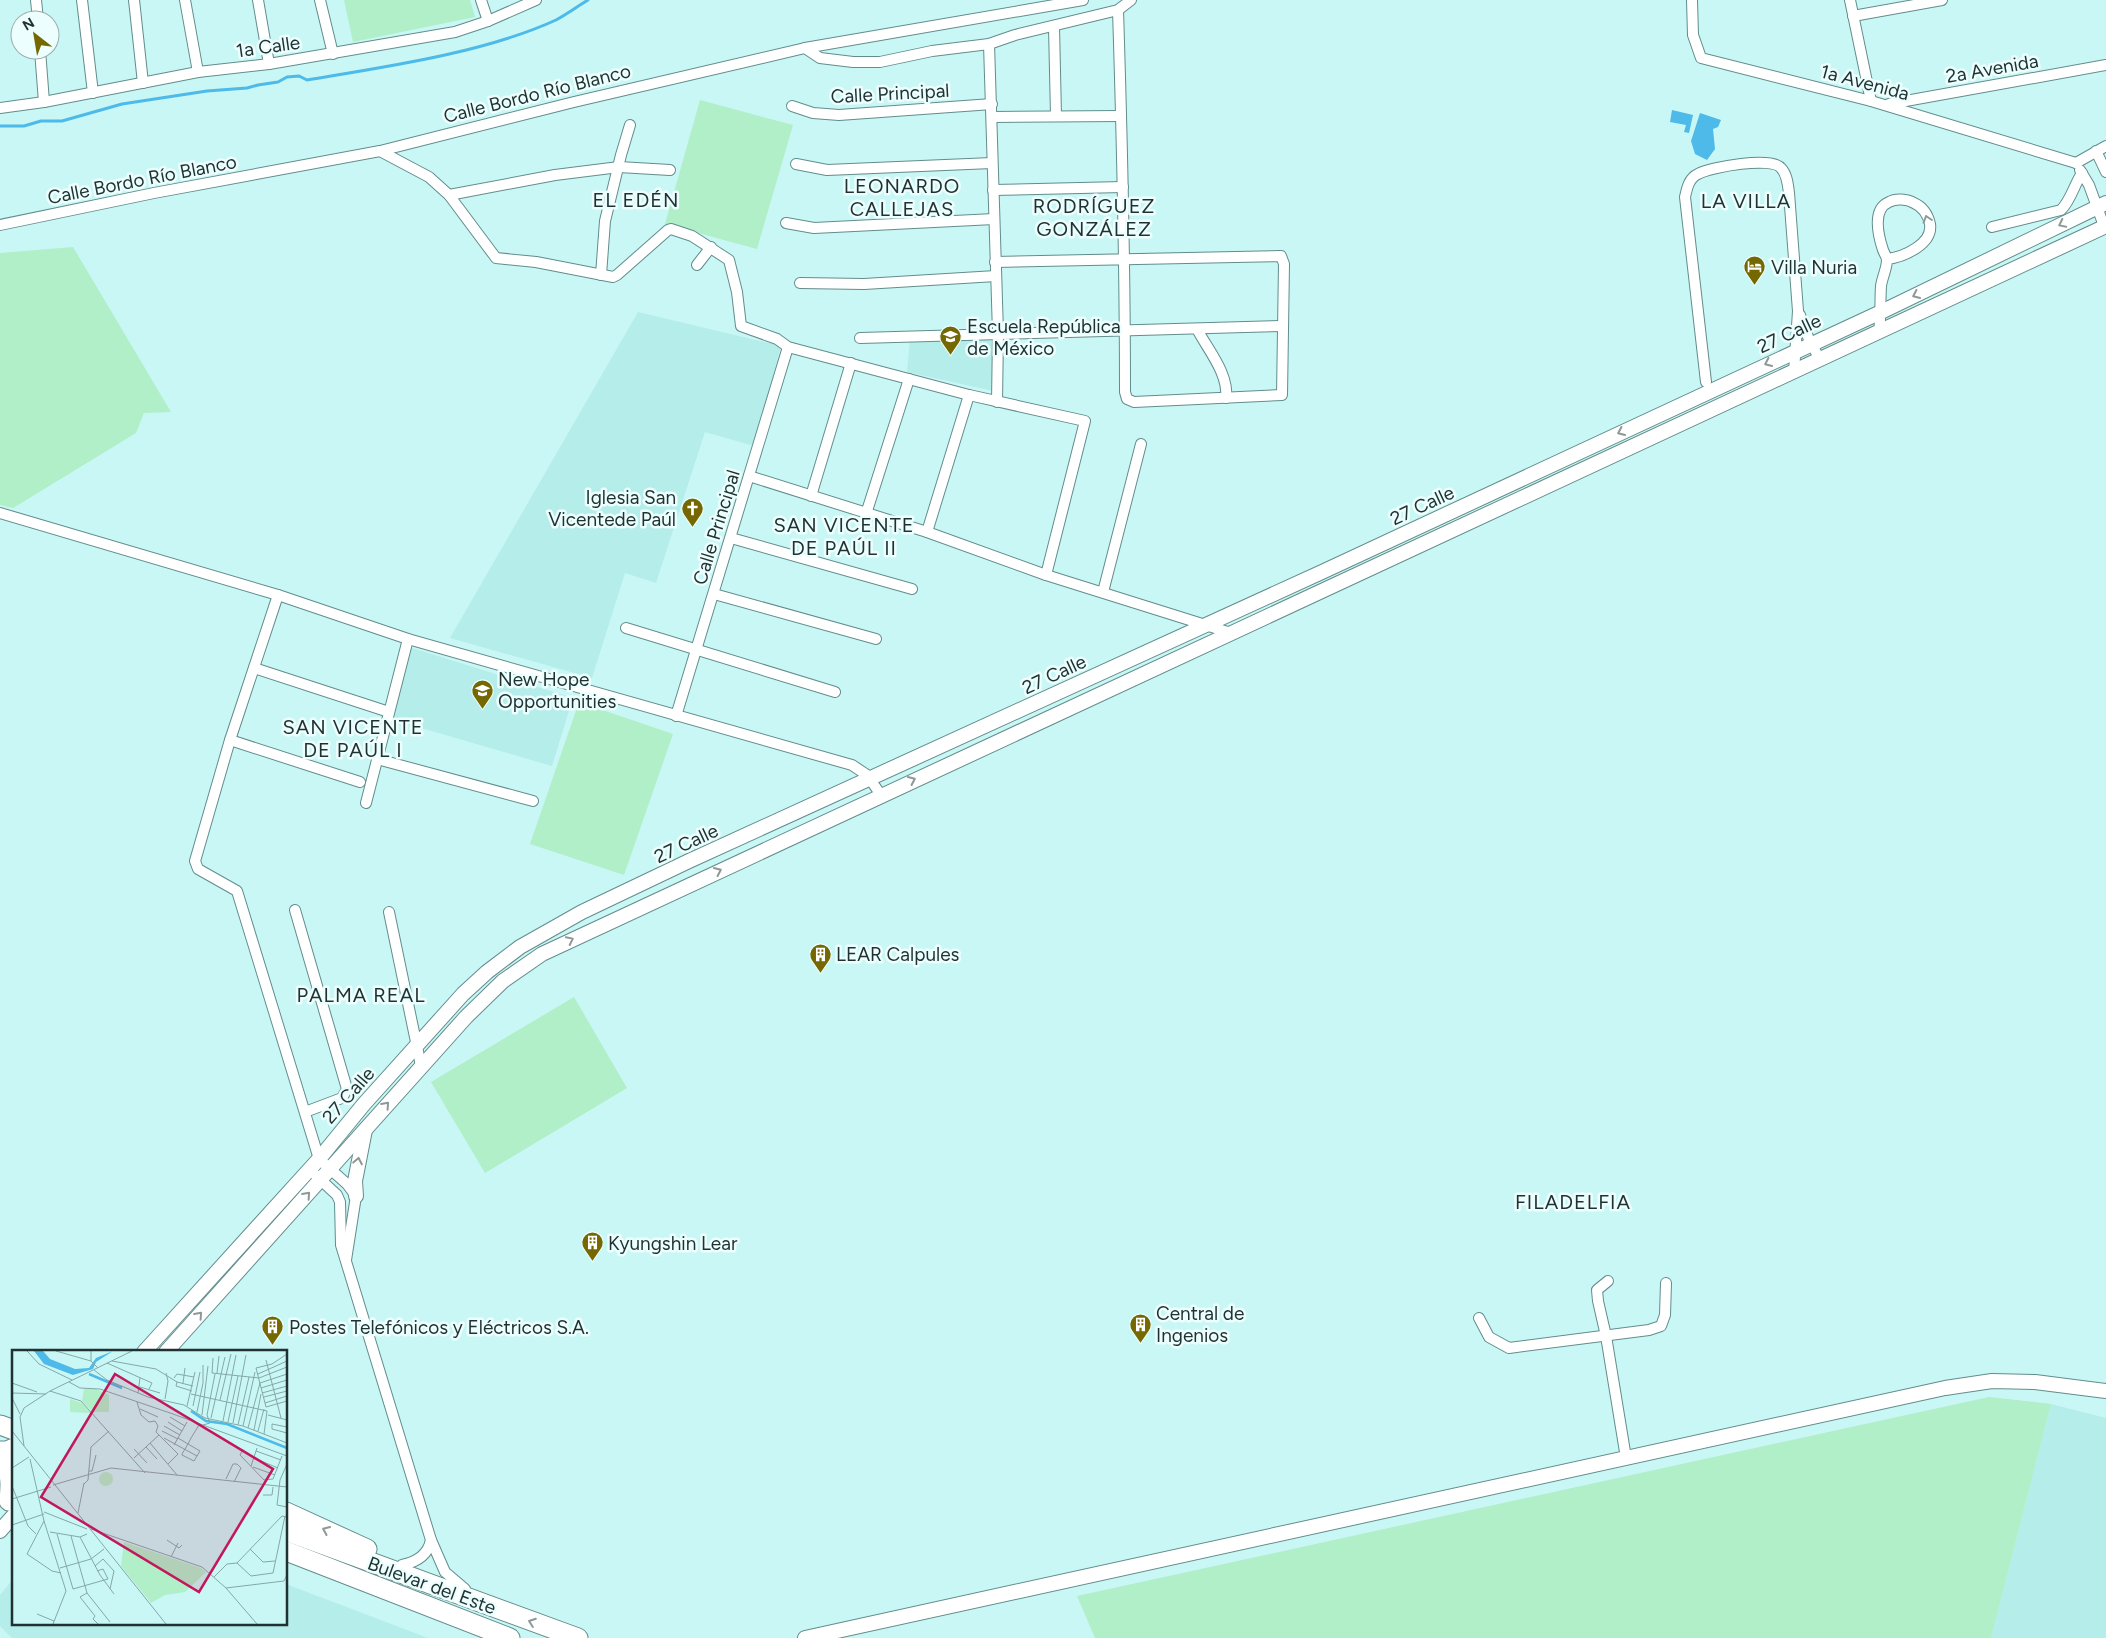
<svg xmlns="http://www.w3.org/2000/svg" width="2106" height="1638" font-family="Figtree,sans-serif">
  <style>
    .built { fill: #b4edea }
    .green { fill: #b0efc7 }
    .water { fill: #4dbae9 }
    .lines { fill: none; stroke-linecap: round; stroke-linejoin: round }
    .stream { stroke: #4dbae9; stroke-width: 3 }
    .street-casing { stroke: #628d8c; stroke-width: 12 }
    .secondary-casing { stroke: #628d8c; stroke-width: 16 }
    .highway-casing { stroke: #628d8c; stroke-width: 21 }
    .street { stroke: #fff; stroke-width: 10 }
    .secondary { stroke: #fff; stroke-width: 14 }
    .highway { stroke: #fff; stroke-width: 19 }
    .oneway { stroke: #8f9898 }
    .labels { text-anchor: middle; stroke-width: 5; stroke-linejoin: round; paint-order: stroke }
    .street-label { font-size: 19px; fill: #1f3231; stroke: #ecfefd }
    .poi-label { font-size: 19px; fill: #1f3231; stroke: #ecfefd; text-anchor: start }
    .neighbourhood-label { font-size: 20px; letter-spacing: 1px; fill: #1f3231; stroke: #ecfefd }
    .inset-river { fill: none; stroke: #4dbae9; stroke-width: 2.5 }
    .inset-road { fill: none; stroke: #85a8a7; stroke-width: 1 }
    .view { fill: #c2185b; fill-opacity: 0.15; stroke: #c2185b; stroke-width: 2.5 }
    .inset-edge { fill: none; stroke: #1f3231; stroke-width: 2.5 }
  </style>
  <rect width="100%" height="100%" fill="#c9f7f5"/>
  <!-- built -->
  <g class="built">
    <polygon points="638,312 781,346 754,446 705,432 656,583 625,573 592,678 450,638"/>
    <polygon points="994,336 993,391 907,372 910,339"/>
    <polygon points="409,647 573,698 552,766 390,719"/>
    <polygon points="2051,1404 2106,1418 2106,1638 1991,1638"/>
    <polygon points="14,1578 14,1624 286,1624 286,1584 428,1638 12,1638 0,1626 0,1595"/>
  </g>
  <!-- green -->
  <g class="green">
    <polygon points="344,0 470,0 475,17 353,42"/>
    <polygon points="700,100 793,125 757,249 665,224"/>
    <polygon points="73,247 171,412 144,413 136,433 13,508 0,505 0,253"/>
    <polygon points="579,702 673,734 624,875 530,844"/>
    <polygon points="574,997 627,1088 485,1173 431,1082"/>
    <polygon points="1989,1397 2051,1404 1991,1638 1095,1638 1077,1596"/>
  </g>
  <!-- water -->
  <g class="water">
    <polygon points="1672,110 1693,115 1689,133 1684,132 1686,125 1670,122"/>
    <polygon points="1700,113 1721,120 1718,127 1713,129 1715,149 1707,160 1695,154 1691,141"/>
  </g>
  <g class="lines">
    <!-- stream -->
    <path class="stream" d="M0 126H24L41 121H62L122 104 207 91 247 88 258 85 278 82 287 77 299 76 307 80C385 67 484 53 556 20 567 14 578 6 588 0"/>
    <defs>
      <g id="street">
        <polyline points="36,0 38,20"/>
        <polyline points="82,0 93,93"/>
        <polyline points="134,0 143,83"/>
        <polyline points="185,0 198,72"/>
        <polyline points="258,0 269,64"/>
        <polyline points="320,0 333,54"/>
        <polyline points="481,0 488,21"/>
        <polyline points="1692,0 1693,35 1701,58 1871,101 2076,163"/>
        <polyline points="1850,0 1871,101"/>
        <polyline points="1853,16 1942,0"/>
        <polyline points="1054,27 1056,116"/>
        <polyline points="989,44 998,333 997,402"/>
        <polyline points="805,48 820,58 853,62 880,62 932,51 989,44 1015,35 1118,10 1131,0"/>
        <polyline points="40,50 44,102"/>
        <polyline points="1889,104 2106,65"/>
        <polyline points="792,106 813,113 839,115 992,104"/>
        <polyline points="0,108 44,102 198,72 269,64 455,32 488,21 536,0"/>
        <polyline points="992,117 1121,116"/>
        <polyline points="380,151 429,177 449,195 496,258 536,262 613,277 617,275 668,230 671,229 692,236 729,260 737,292 741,326 777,339 788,347 969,395 1085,421 1046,575"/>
        <polyline points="2096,151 2106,172"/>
        <polyline points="2076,163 2106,146"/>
        <polyline points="796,164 827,170 992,163"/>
        <polyline points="2080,170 2089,185 2104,226"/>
        <polyline points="993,190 1123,187"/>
        <polyline points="449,195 555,175 619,167 670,170"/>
        <polyline points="786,223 814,228 994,219"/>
        <polyline points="0,225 154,193 380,151 574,102 805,48 1083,0"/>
        <path d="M1992 227 2061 210C2071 200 2074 185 2082 173"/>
        <path d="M995 262 1281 256 1284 264 1282 395 1134 402 1127 399 1125 392C1125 264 1122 137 1118 10"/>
        <polyline points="697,265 711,247"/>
        <polyline points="601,275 605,221 621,155 630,125"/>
        <polyline points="800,283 864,284 996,276"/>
        <polyline points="1800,315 1808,337 1820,360"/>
        <path d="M1197 329C1208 350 1229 374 1226 398"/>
        <path d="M1879 332C1881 317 1880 301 1881 286 1882 278 1887 268 1887 260 1887 257 1884 253 1883 250 1878 235 1872 209 1889 202 1896 198 1907 199 1914 203 1923 207 1928 215 1930 224 1933 244 1904 257 1887 259"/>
        <polyline points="860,338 1283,326"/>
        <path d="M1706 382 1685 197C1687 188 1689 178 1698 174 1711 167 1772 156 1781 168 1787 174 1788 185 1789 193L1798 311 1794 372"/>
        <polyline points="749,476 927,532 1046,575 1231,633"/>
        <polyline points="811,496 851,363"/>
        <polyline points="0,513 278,595 408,639 852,765 867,775 881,795"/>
        <polyline points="866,514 909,379"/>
        <polyline points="927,532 969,395"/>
        <polyline points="731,538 912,589"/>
        <polyline points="1103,592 1141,444"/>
        <polyline points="714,594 876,639"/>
        <polyline points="278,595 230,740 195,861 198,869 237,891 319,1159 347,1184 356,1196 346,1260"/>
        <polyline points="626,628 835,692"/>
        <polyline points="254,668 389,712"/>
        <polyline points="676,716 788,347"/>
        <polyline points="230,740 360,782"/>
        <polyline points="377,759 533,801"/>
        <polyline points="366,803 408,639"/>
        <polyline points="295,910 347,1089 342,1098 305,1112"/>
        <polyline points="389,912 421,1066"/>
        <polyline points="309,1169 337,1195 340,1202 341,1245 431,1540 445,1572 465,1589"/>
        <polyline points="1608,1281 1597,1290 1598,1301 1606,1336 1626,1458"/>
        <polyline points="1479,1318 1489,1337 1509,1348 1649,1330 1661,1326 1665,1315 1666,1283"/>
        <path d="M402 1565C417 1562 428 1555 431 1540"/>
      </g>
      <g id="secondary">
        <polyline points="356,1196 355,1181 365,1130"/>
        <polyline points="144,1352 319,1159 364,1104 463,994 487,972 520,947 582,912 689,861 1322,572 1881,312 2106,203"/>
        <polyline points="166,1352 466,1017 503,981 542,954 2106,226"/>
        <polyline points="0,1531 14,1515"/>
        <polyline points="805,1638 1945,1388 1992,1381 2035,1382 2106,1391"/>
      </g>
      <g id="highway">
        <polyline points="0,1425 14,1430"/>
        <polyline points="0,1451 7,1451 14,1448"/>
        <path d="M0 1462C13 1471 10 1487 9 1501"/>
        <polyline points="286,1512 367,1549"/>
        <polyline points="286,1531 578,1638"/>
        <polyline points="286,1551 510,1638"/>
      </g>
    </defs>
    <!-- street casing -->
    <use href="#street" class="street-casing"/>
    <!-- secondary casing -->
    <use href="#secondary" class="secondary-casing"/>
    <!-- highway casing -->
    <use href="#highway" class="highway-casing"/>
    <!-- street -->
    <use href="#street" class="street"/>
    <!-- secondary -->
    <use href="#secondary" class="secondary"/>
    <!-- highway -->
    <use href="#highway" class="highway"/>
  </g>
  <!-- one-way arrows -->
  <defs><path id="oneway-chevron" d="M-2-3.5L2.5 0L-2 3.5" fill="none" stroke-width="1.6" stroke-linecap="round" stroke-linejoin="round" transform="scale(1.25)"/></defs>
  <g class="oneway">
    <use href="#oneway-chevron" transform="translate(1927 219) rotate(-108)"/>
    <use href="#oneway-chevron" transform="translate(2062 224) rotate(154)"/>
    <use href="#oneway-chevron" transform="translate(1916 295) rotate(155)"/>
    <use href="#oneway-chevron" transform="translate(1768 363) rotate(155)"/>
    <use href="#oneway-chevron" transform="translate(1621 432) rotate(155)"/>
    <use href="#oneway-chevron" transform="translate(912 780) rotate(-25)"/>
    <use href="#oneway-chevron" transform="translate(718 871) rotate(-25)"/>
    <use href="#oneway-chevron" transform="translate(570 940) rotate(-26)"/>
    <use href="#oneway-chevron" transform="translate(386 1105) rotate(-48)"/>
    <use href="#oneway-chevron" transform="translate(358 1161) rotate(-79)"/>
    <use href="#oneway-chevron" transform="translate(307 1195) rotate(-48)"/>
    <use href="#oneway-chevron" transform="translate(199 1315) rotate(-48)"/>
    <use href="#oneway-chevron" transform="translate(326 1530) rotate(-156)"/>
    <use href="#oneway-chevron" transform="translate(532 1622) rotate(-160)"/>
  </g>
  <!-- icons -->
  <defs>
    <symbol id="hotel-pin" viewBox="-11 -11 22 30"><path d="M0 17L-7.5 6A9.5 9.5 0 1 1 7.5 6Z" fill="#756800" stroke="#ecfefd"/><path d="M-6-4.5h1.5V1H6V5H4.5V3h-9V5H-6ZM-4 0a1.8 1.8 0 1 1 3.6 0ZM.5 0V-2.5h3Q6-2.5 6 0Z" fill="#fff"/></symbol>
    <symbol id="school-pin" viewBox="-11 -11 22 30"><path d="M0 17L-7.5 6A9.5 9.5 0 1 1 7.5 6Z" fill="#756800" stroke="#ecfefd"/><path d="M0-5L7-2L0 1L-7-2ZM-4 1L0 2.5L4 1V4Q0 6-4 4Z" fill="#fff"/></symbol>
    <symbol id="church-pin" viewBox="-11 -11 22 30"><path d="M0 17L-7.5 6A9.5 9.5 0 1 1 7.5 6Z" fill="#756800" stroke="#ecfefd"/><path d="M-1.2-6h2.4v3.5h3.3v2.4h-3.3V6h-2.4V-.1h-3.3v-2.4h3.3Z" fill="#fff"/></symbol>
    <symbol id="building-pin" viewBox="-11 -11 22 30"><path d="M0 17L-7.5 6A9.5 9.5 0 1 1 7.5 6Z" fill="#756800" stroke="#ecfefd"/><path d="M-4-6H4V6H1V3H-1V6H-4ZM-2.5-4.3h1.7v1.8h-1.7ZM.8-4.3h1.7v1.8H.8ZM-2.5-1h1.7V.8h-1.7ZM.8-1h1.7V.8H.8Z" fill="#fff"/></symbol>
  </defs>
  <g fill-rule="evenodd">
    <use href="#hotel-pin" x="1742" y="254" width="25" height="34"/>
    <use href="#school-pin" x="938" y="324" width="25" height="34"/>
    <use href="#church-pin" x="680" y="496" width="25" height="34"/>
    <use href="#school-pin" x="470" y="678" width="25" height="34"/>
    <use href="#building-pin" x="808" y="942" width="25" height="34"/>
    <use href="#building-pin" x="580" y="1230" width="25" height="34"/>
    <use href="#building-pin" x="1128" y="1312" width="25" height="34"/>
    <use href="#building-pin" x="260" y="1314" width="25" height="34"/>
  </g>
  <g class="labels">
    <!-- street labels -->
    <g class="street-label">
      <text transform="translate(268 46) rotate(-8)" y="7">1a Calle</text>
      <text transform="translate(1992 68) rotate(-10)" y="7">2a Avenida</text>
      <text transform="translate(1865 82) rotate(15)" y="7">1a Avenida</text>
      <text transform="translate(537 93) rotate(-14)" y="7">Calle Bordo Río Blanco</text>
      <text transform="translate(890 93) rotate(-3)" y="7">Calle Principal</text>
      <text transform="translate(142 179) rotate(-11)" y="7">Calle Bordo Río Blanco</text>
      <text transform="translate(1789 333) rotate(-25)" y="7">27 Calle</text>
      <text transform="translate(1422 505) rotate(-25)" y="7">27 Calle</text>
      <text transform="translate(716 527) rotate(-73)" y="7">Calle Principal</text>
      <text transform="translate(1054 674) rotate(-25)" y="7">27 Calle</text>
      <text transform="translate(686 843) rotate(-25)" y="7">27 Calle</text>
      <text transform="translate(348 1095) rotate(-49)" y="7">27 Calle</text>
      <text transform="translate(432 1585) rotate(20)" y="7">Bulevar del Este</text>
    </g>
    <!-- poi labels -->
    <g class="poi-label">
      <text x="1771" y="274">Villa Nuria</text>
      <text x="967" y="333">Escuela República<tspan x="967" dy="22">de México</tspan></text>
      <text x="676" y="504" text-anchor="end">Iglesia San<tspan x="676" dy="22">Vicentede Paúl</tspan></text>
      <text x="498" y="686">New Hope<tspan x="498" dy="22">Opportunities</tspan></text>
      <text x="836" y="961">LEAR Calpules</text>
      <text x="608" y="1250">Kyungshin Lear</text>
      <text x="1156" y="1320">Central de<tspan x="1156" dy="22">Ingenios</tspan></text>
      <text x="289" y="1334">Postes Telefónicos y Eléctricos S.A.</text>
    </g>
    <!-- neighbourhood labels -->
    <g class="neighbourhood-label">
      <text x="902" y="193">LEONARDO<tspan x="902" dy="23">CALLEJAS</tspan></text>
      <text x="636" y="207">EL EDÉN</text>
      <text x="1746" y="208">LA VILLA</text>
      <text x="1094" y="213">RODRÍGUEZ<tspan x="1094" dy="23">GONZÁLEZ</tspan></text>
      <text x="844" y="532">SAN VICENTE<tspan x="844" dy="23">DE PAÚL II</tspan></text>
      <text x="353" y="734">SAN VICENTE<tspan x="353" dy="23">DE PAÚL I</tspan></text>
      <text x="361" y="1002">PALMA REAL</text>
      <text x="1573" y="1209">FILADELFIA</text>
    </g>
  </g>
  <!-- overview -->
  <g transform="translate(12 1350)">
    <rect width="275" height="275" fill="#c9f7f5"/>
    <path d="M72 39H84L97 45V62H81L70 51ZM58 49 70 53 79 63 58 62ZM87 129a7 7 0 1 1 14 0a7 7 0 1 1-14 0ZM112 192 189 218 194 222 173 242 153 245 139 253 109 216Z" fill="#b0efc7"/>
    <path d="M22 1H31L38 9 63 19 77 18 84 8 101 1 84 12 81 19 61 25 32 14Z" fill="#4dbae9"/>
    <path class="inset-river" d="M77 24 110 38M179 61 194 71 215 74 275 98"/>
    <path class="inset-road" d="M15 1 27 14 60 30M44 1 79 11M79 1V11L86 18M201 8 200 23 247 28 275 17M254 10 269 68M100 11 144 19 165 32 181 36M95 13 140 33 137 39M244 18 254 57 275 51M244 18 260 14 275 4M82 20 95 30 136 47 172 55 193 68 231 76 275 93M205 23 207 6M246 24 275 11M162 28 165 24 182 27M57 32 68 38 88 39 161 64 275 106M165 32 164 36 180 41M0 33 25 42M171 33 173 18M248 33 275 24M128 37 148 43M249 38 275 30M38 41 69 51 133 123M0 43 34 44M126 43 128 28M250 43 275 36M179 44 255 61 252 84M252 47 275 41M0 48 8 64M153 49 156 31 154 23M208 50 219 4M125 52 129 65 137 72 143 71 146 76 144 82 166 104 156 114M253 53 275 46M175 56 183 22M181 56 188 22M128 59 146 67M185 62 191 33V15M190 65 196 16M256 65 275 70M158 67 173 76M199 68 213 7M211 71 224 5M156 72 170 81M216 72 226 26M221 73 234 5M191 75 198 73 195 65 203 24M226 75 237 27M152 76 168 85M231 76 243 22M275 77 260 74V79L275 83M236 78 248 33M242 80 249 44M0 81 154 274M150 81 166 89M246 81 252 59M152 88 185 106M166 88 176 94 188 101 182 111 170 105V104L176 94 179 88 187 75M138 93 165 125M162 95 175 72M12 96 8 67 12 58 38 41 120 1M134 97 145 109M122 99 135 113M231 99 228 105 252 130M244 101 269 110M122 108 147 85M242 108 266 118M18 109 32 171 54 241 41 274M275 114 268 130 265 155 275 157M239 116 245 98M241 117 263 125M0 118 17 107M77 121H80L84 105M214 129 221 114H225L229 118 222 132M252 130 261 129 270 106M72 134 76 130 79 97 97 81M41 135 99 118 275 137M0 136 16 176 24 184M251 145H260L261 137M0 149 39 137M32 162 75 179M66 163 72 133M0 175 32 164M79 179 190 217 214 238 245 274M38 182 68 187 75 184M45 184 61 239 96 229 91 219 85 221M59 186 75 243 98 272M68 187 88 225 102 244M155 190 167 198 170 195M238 199 251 212 263 211M15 204 40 221 49 223M15 204 32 171M159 207 166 193M225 213 239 226 261 223 273 166M83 216 91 209 102 221 98 239M48 218 79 209 92 199M202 227 215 214 225 213 270 166 275 167M214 238 272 231 275 225M75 243 68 247 83 266 81 269 86 274M25 264 42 271"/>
    <path class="view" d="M103 24 261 119 187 242 29 147Z"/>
    <rect width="275" height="275" class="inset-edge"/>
  </g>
  <!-- north arrow -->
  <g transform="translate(35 35) rotate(329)"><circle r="24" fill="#ecfefd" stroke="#9aacab"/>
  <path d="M0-4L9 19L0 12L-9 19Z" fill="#756800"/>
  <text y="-8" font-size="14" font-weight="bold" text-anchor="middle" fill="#1f3231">N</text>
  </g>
</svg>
